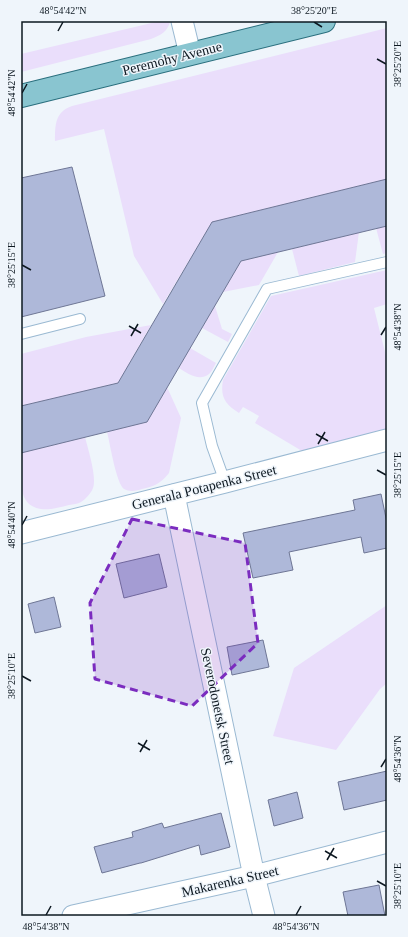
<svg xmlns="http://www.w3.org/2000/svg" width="408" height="937" font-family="'Times New Roman',serif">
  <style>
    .green { fill: #eadefb }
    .building { fill: #aeb8d9; stroke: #6e7695 }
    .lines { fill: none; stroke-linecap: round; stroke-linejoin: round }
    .lane-casing { stroke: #9ab9d2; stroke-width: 12 }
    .street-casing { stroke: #9ab9d2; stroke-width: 23 }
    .primary-casing { stroke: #2a6f7e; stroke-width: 24 }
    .lane { stroke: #fff; stroke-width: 10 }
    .street { stroke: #fff; stroke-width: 21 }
    .primary { stroke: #89c5d0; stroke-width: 22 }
    .marked { fill: #7b2cbf; fill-opacity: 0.2; stroke: #7b2cbf; stroke-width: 3; stroke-dasharray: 8 5; stroke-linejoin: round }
    .ticks { fill: none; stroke: #0d1821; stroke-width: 1.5 }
    .labels { text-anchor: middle; stroke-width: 3; stroke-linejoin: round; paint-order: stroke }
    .street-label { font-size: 14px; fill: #0d1821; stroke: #eff5fb }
    .neatline { fill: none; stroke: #0d1821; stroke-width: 1.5 }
    .ticks-label { font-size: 10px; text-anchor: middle; fill: #0d1821 }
  </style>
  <rect width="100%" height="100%" fill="#eff5fb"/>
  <!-- green -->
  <g class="green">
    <path d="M160 21 170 22C167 32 161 35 151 39L21 72V54Z"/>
    <path d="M387 28V179L212 222 163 304 134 256 104 129 55 141C55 125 55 112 72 106Z"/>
    <polygon points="387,226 387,253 383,254 376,228"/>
    <polygon points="359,232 355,262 299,276 292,249"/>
    <polygon points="278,252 259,285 223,292 241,261"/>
    <path d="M387 270V304L374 308 387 360V429L302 451 255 423 259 416 243 407 239 413C225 404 220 397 223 380L271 296Z"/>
    <polygon points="215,306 222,329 232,334 228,342 202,328"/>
    <polygon points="151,325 118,383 21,406 21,354 86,337"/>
    <path d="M190 348 216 363C214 366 212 372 209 374 199 382 187 373 179 368Z"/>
    <path d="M167 387 181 418 169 473C160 484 155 486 142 489 137 491 129 492 124 489 116 483 110 443 107 432Z"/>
    <path d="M85 437C88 449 97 477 93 488 91 493 86 499 81 502 78 504 73 504 69 505 56 508 40 514 28 503 18 493 21 467 21 453Z"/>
    <polygon points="387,605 387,683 380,689 336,750 273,736 294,668"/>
  </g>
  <!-- building -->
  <g class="building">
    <polygon points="72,167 105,296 21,317 21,178"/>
    <polygon points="387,179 387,226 241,261 147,422 21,453 21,406 118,383 212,222"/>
    <polygon points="381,494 387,523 387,548 364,553 361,537 289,552 293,570 253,578 243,533 355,510 353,500"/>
    <polygon points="159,554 167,587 124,598 116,564"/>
    <polygon points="54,597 61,627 35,633 28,604"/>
    <polygon points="263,640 269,667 232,675 227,647"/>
    <polygon points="387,771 387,800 344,810 338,782"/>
    <polygon points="297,792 303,818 274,826 268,800"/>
    <polygon points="221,813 230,847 201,855 199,845 141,863 140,863 102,873 94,847 133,837 132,832 162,823 164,828"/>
    <polygon points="379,885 385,916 348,916 343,892"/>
  </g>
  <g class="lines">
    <defs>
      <g id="lane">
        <polyline points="21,334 80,319"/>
        <polyline points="225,482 212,446 202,403 267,289 387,262"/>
      </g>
      <g id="street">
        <polyline points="182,21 190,54"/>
        <polyline points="174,495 254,876 264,916"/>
        <polyline points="21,533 225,482 387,440"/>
        <polyline points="73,916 254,876 387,842"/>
      </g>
      <polyline id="primary" points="21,96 324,21"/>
    </defs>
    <!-- lane casing -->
    <use href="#lane" class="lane-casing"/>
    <!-- street casing -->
    <use href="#street" class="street-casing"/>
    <!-- primary casing -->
    <use href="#primary" class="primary-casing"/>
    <!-- lane -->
    <use href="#lane" class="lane"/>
    <!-- street -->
    <use href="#street" class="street"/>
    <!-- primary -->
    <use href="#primary" class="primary"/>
  </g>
  <!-- marked area -->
  <path class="marked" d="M132 519 245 543 258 643 192 706 95 679 90 603Z"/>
  <!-- ticks -->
  <path class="ticks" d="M314 22 322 27M58 31 63 22M377 59 386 64M22 93 27 84M22 265 31 270M129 326 141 333M381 335 386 327M131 336 138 324M316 434 328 441M318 444 325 432M377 470 386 475M22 525 27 516M22 676 31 681M138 743 150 750M140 752 147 740M381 767 386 759M325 851 337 858M327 860 334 848M377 881 386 886M46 915 51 906M296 915 301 906"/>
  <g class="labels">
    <!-- street labels -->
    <g class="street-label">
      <text transform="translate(172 58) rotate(-14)" y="5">Peremohy Avenue</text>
      <text transform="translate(204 487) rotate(-14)" y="5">Generala Potapenka Street</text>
      <text transform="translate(218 706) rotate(78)" y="5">Severodonetsk Street</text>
      <text transform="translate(230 881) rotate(-13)" y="5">Makarenka Street</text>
    </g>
  </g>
  <!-- border -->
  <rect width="408" height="937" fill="none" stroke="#eff5fb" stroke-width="44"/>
  <rect x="22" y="22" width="364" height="893" class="neatline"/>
  <g class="ticks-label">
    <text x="63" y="14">48°54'42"N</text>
    <text x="314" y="14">38°25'20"E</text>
    <text transform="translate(397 64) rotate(-90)" y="4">38°25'20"E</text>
    <text transform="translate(11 93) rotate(-90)" y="4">48°54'42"N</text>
    <text transform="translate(11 265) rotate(-90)" y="4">38°25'15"E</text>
    <text transform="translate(397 327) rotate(-90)" y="4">48°54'38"N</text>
    <text transform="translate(397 475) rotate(-90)" y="4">38°25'15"E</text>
    <text transform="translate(11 525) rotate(-90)" y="4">48°54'40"N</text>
    <text transform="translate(11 676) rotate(-90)" y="4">38°25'10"E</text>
    <text transform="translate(397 759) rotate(-90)" y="4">48°54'36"N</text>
    <text transform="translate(397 886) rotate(-90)" y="4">38°25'10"E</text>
    <text x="46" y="930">48°54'38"N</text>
    <text x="296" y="930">48°54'36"N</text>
  </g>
</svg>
